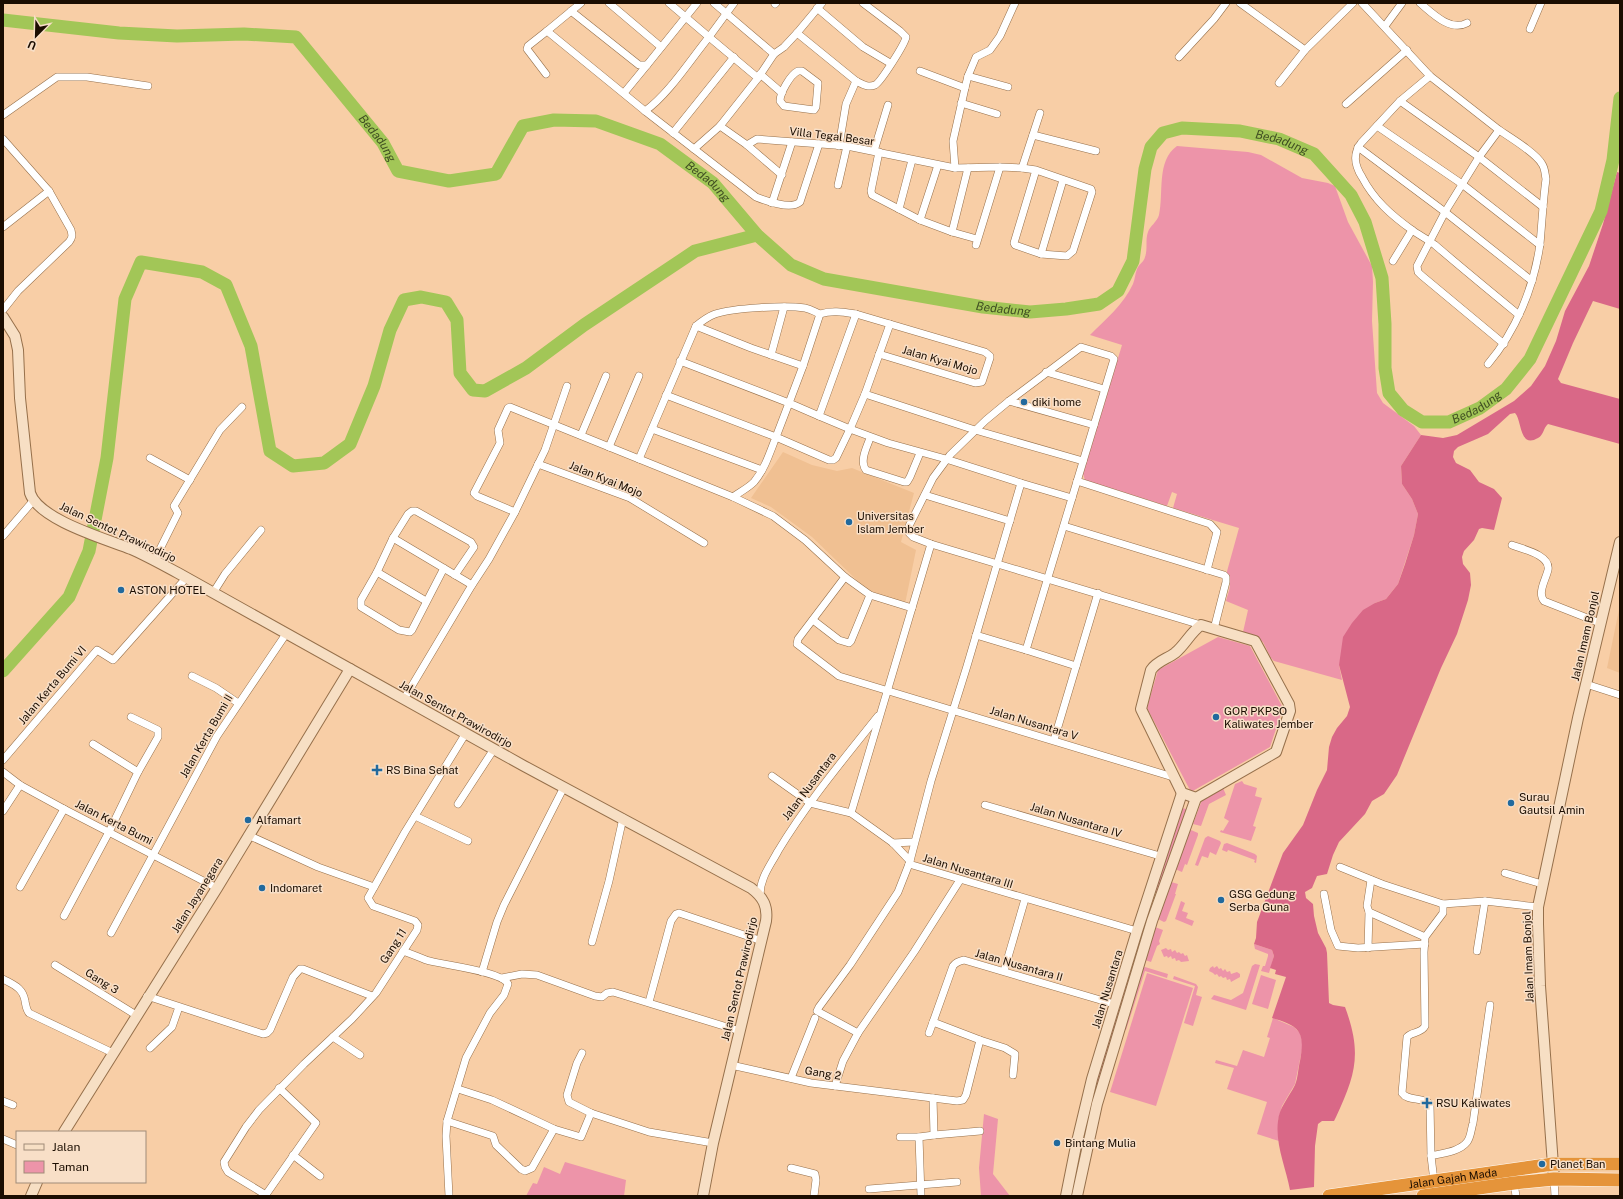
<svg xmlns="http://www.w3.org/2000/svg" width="1623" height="1199" font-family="'Public Sans',sans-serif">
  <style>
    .built { fill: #f0c092 }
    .green { fill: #ed94a9 }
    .forest { fill: #d96887 }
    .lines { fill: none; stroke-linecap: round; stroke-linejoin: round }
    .river { stroke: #a2c657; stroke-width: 13 }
    .street-casing { stroke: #96704b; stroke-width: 8 }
    .secondary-casing { stroke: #96704b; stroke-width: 12 }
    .highway-casing { stroke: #fff; stroke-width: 14 }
    .street { stroke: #fff; stroke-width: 7 }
    .secondary { stroke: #f7dfc4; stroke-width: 10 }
    .highway { stroke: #e5943a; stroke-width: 13 }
    .poi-dot { fill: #21699d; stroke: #f8dfc7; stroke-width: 1.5 }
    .labels { text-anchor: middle; stroke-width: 3; stroke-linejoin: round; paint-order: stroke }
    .street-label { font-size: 11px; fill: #1b0d01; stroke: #f8dfc7 }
    .poi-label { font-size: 11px; fill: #1b0d01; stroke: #f8dfc7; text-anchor: start }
    .water-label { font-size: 12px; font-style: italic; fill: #404f22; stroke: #f8dfc7 }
  </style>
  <rect width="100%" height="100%" fill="#f8cea6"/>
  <!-- built -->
  <g class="built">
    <polygon points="783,452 812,465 837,471 852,468 914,493 901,542 916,550 905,604 866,589 812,537 771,507 751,498"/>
    <polygon points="1620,605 1620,673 1607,668"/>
  </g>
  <!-- green -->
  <g class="green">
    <path d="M1177 146 1248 152 1261 155 1302 178 1328 183 1335 186 1348 222 1372 266 1373 282 1372 321 1377 393 1383 403 1414 426 1421 435 1401 466 1402 484 1412 499 1418 514 1414 535 1398 584 1386 599 1375 603 1339 665 1342 680 1274 661 1271 658 1263 642 1243 632 1248 610 1226 601C1228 592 1234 582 1226 575L1239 528 1173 508 1177 494 1172 492 1167 506 1085 480 1083 474 1122 345 1090 335C1105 320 1124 304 1133 284 1135 279 1135 274 1137 269 1139 264 1144 262 1145 257 1148 249 1145 240 1148 232 1150 226 1157 222 1159 215 1164 193 1156 161 1177 146Z"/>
    <polygon points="1218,637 1250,646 1283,708 1270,747 1191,792 1147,708 1158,670"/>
    <polygon points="1242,781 1244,784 1257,788 1255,796 1262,798 1253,826 1256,827 1251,841 1220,832 1221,830 1223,831 1229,821 1224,818 1235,784"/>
    <polygon points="1223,788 1226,795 1209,804 1201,826 1193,824 1202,800"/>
    <polygon points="1182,808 1186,809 1186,811 1157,892 1155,893 1154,892"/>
    <polygon points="1191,830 1198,833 1198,835 1187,865 1185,864 1182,872 1175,869 1190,831"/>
    <polygon points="1208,836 1220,841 1221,843 1216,855 1210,852 1208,858 1202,856 1198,866 1195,865 1205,838"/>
    <polygon points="1227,843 1255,854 1257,856 1256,863 1254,862 1255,860 1228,850 1227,852 1222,850 1224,844"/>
    <polygon points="1171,882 1178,884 1175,894 1176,894 1166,921 1164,922 1158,919"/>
    <polygon points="1181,901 1185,903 1182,911 1188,913 1186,918 1194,921 1192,926 1175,919"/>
    <polygon points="1150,906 1152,908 1095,1099 1093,1099 1092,1097 1129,969"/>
    <polygon points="1155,927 1163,930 1159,941 1160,944 1157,946 1151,962 1145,960"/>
    <polygon points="1254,944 1272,950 1274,956 1269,973 1261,971 1263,966 1265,966 1268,956 1268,954 1255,949"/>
    <polygon points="1166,948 1168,950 1171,949 1172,952 1175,950 1177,953 1179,952 1181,954 1183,953 1185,956 1187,955 1189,961 1181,962 1179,960 1176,961 1175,958 1172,959 1171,956 1168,958 1167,956 1164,957 1161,950"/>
    <polygon points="1255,964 1260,965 1246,1010 1211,999 1214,995 1231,1000 1243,993 1252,966"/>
    <polygon points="1213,966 1214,968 1217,966 1219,969 1221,968 1223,971 1225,969 1227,972 1230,971 1231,974 1237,972 1240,974 1240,977 1231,982 1230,979 1227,980 1226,977 1223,978 1221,976 1219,977 1217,974 1215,975 1213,973 1209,971 1210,968"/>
    <polygon points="1145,967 1168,974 1167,978 1145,971 1126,1030 1124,1029 1143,968"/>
    <polygon points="1147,973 1193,988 1156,1106 1110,1092"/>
    <polygon points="1261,975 1276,980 1268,1009 1252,1004"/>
    <polygon points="1174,976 1196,984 1198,987 1196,995 1202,997 1193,1026 1184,1023 1195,986 1173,979"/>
    <polygon points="1273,1018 1294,1027 1300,1033 1303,1045 1295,1084 1282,1106 1278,1121 1279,1141 1257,1134 1267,1102 1227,1089 1234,1068 1215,1063 1216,1060 1237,1066 1243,1050 1264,1057 1270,1038 1267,1037"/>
    <polygon points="984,1114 998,1119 993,1174 1010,1196 981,1196 979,1168"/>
    <polygon points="565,1162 626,1180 624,1196 526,1196 533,1183 537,1184 544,1167 560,1174"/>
  </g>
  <!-- forest -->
  <path class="forest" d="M1617 172 1620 173V309L1593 301 1573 343 1558 379 1561 383 1620 399V444L1548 424C1543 428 1544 435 1538 438 1519 449 1522 420 1515 413L1510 414 1488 434 1458 447 1454 451 1453 457 1456 463 1470 470 1479 482 1494 489 1502 498 1494 530 1482 528 1479 529 1474 540 1464 551 1462 557 1463 564 1470 573 1471 585 1468 600 1457 634 1441 668 1397 775 1384 794 1372 801 1365 814 1339 842 1333 855 1327 874 1317 876 1312 888 1305 892 1306 898 1313 904 1314 916 1318 933 1326 948 1327 953 1329 1003 1333 1005 1345 1007C1362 1053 1356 1074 1336 1117L1334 1121H1322L1318 1124 1315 1146 1314 1187 1290 1190C1286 1168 1275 1144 1278 1121 1279 1108 1289 1097 1295 1085 1298 1078 1298 1069 1300 1061 1305 1033 1301 1026 1272 1018L1286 977 1275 974 1276 970 1270 968 1274 956 1272 950 1254 944 1256 938 1257 922 1283 853 1303 825 1317 790 1327 770 1329 747 1332 737 1337 728 1347 716 1350 707 1339 665 1343 637 1352 623 1363 610 1375 603 1386 599 1398 584 1405 564 1414 535 1418 514 1412 499 1402 484 1401 466 1421 435 1443 438 1457 435 1514 401 1531 386 1545 366 1556 341 1565 311 1589 266 1603 224Z"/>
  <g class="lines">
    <!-- river -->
    <g class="river">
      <path id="s1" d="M3 20 119 33 177 36 244 34 296 37 383 143 398 171 449 181 496 174 523 126 554 120 596 121 660 144 713 183 757 235 791 265 824 279 983 307 1030 312 1066 309 1099 304 1118 291 1133 261 1145 169 1151 147 1163 133 1182 128 1240 131 1279 139 1314 154 1351 195 1365 222 1382 278 1385 324V368L1389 393 1403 410 1422 422H1449L1480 408 1506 389 1530 359 1601 211 1613 160 1620 98"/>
      <polyline points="3,671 69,597 89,551 107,458 125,299 141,262 202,272 226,285 251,346 270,451 293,466 324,463 350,444 374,386 390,330 404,300 421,297 446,302 457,320 460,373 473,390 485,391 526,368 584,325 695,251 757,235"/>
    </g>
    <defs>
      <g id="street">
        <path d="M581 3 547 31 645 111C668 95 691 59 709 37L758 78 720 126 747 145 757 139 847 146 955 168 1000 167 1022 168 1036 170 1091 189 1092 192 1073 251 1067 256 1041 254 1015 245 1014 243 1036 170"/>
        <polyline points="609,3 661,47"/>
        <polyline points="669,3 709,37 734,3"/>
        <polyline points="714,3 774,54"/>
        <polyline points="1240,3 1305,50 1353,3"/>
        <path d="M1420 3C1432 13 1450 32 1467 23"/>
        <polyline points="775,4 776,3"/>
        <polyline points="817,8 863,47 890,63"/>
        <polyline points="571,11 639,65 647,65 697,3"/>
        <polyline points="1385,26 1402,3"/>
        <polyline points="1530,29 1541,3"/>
        <path d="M797 33 856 81C862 84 868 88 875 85 880 83 905 44 906 37L900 31 863 3"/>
        <polyline points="1179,57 1214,19 1226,3"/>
        <path d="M798 71H802L818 83 816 107 814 110 784 106 780 101C780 93 790 75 798 71Z"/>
        <polyline points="920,71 965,88 953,141 955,168"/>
        <polyline points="546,74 527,49 528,46 547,31"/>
        <polyline points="760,74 782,93"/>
        <polyline points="968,76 976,57 990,50 1000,36 1015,3"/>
        <path d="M1430 76 1400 101 1361 143C1352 155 1355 166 1362 177 1374 200 1391 215 1412 230 1419 235 1427 239 1435 245 1463 269 1491 292 1519 315"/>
        <polyline points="758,78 774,54 784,47 797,33 822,3"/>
        <polyline points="1279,83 1305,50"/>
        <polyline points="965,88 968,76 1008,87"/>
        <polyline points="624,93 647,65"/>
        <polyline points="1400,101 1479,157 1543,207"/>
        <polyline points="961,103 997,114"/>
        <polyline points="1346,104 1407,50"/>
        <path d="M645 111 756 197C766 201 791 210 800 202L819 144"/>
        <polyline points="3,115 57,77 87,77 148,86"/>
        <polyline points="1377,126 1462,184 1540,245"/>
        <polyline points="673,133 734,57"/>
        <polyline points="1033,135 1096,151"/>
        <polyline points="3,139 49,191"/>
        <polyline points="747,145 782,175"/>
        <polyline points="839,146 846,104 856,81"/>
        <polyline points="1358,147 1445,212 1479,157 1499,130 1430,76 1362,3"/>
        <polyline points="694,149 720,126"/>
        <polyline points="874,151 888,105"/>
        <polyline points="879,152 871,191 872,195 920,220 952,232 968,168"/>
        <polyline points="1022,168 1040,113"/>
        <polyline points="838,185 847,146"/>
        <polyline points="772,203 792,142"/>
        <polyline points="899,209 912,160"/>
        <polyline points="920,220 938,165"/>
        <path d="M3 227 49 191 71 230C72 235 73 237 69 242L18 291 3 310"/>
        <polyline points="952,232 977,239"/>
        <polyline points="976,245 1000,167"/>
        <polyline points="1041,254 1063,180"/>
        <polyline points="1393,261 1412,230"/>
        <polyline points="856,314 819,416 850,429 865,394"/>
        <polyline points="890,324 865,394 975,430 1083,461"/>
        <polyline points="696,326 751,348 803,366"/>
        <polyline points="1504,344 1421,275 1418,272 1417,266 1445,212 1532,281"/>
        <polyline points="771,355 784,307"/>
        <polyline points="680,361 789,403 776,437 829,460 833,460 836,458 850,429 888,443 946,459 1021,483"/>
        <path d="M1488 364C1516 331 1534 287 1540 244 1542 222 1543 201 1546 179 1545 174 1545 168 1542 164 1536 153 1511 138 1499 130"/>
        <polyline points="1046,372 1104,389"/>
        <polyline points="1009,401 1094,425"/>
        <polyline points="819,416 789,403 803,366 820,314"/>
        <polyline points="652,429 762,470"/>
        <polyline points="581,435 606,376"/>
        <path d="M870 438C867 447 859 461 866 470L904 482H907L910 477 920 453"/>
        <polyline points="609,447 639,376"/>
        <polyline points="150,458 190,480"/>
        <path d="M639 459 733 497C740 492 748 488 754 482 765 469 770 452 776 437L666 395"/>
        <polyline points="538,464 630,498 704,543"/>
        <polyline points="1077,481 1210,524 1217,532 1207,570"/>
        <polyline points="925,495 1010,521"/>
        <polyline points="733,497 773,516 805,540 845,577 870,595 912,608"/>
        <polyline points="1072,498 1114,359 1111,356 1081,347 1009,401 986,420 950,455 933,478 909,526 909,533 913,537 931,544 1201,625"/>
        <path d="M515 512 477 496 474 493 500 443 498 430 508 408 510 407 639 459 696 326C702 321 707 317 715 314 733 308 786 305 805 308 811 309 815 312 820 314 832 310 843 312 856 314L985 352 990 356V358L982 382 975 383 879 354"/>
        <polyline points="1064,526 1224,575 1226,577 1226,582 1214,629"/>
        <polyline points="3,536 33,501"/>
        <polyline points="393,538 408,514 412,511 416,511 471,542 474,547 455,575"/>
        <path d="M1512 545C1522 549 1551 555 1548 570 1546 579 1537 593 1544 601L1600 623"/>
        <polyline points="154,561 178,513 174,506 220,430 242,407"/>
        <polyline points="444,568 412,630 410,632 399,630 361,607 361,600 377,572 393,538 472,585"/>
        <polyline points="377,572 426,601"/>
        <polyline points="845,577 798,639 797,644 839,676 1173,777"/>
        <polyline points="213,593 225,574 261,530"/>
        <polyline points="813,620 839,640 849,643 851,641 870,595"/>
        <polyline points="976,635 1026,650"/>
        <polyline points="192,676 216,688 238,703"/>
        <polyline points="1586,684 1620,695"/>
        <polyline points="404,699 472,585 489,559 515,512 545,450 567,386"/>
        <polyline points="1054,740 1098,593"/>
        <polyline points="93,744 138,772"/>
        <polyline points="3,760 97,650 113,660 115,658 187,577"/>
        <polyline points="3,772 20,785 64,809 217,888"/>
        <polyline points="772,776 810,803 851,813 893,843 910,861 909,864 1137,931"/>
        <polyline points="458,804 494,749"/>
        <polyline points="985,805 1160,856"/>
        <polyline points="3,811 20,785"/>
        <polyline points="851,813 931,544"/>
        <polyline points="415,816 468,841"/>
        <polyline points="248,835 318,867 374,887"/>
        <polyline points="893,843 914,842"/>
        <polyline points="910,861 931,781 967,666 1021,483 1072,498 1026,650 1076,666"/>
        <polyline points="1340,867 1382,884 1443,904 1485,901 1538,907"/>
        <polyline points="1505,873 1542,884"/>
        <polyline points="1371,880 1367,906 1369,912 1425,937"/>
        <polyline points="20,887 64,809"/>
        <polyline points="1324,894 1331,930 1338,946 1358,948 1425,944"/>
        <path d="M760 895C760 878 770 866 778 851 807 803 843 760 878 716"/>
        <polyline points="64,916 109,832 138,772 158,737 158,730 131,717"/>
        <polyline points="111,933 217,736 286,634"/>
        <polyline points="592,942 609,881 623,818"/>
        <polyline points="1368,948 1369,912"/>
        <path d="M403 951C411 954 419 957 426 960 442 965 502 971 508 984L504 995 490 1013 466 1058 447 1121 446 1136 449 1196"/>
        <polyline points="1477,951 1485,901"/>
        <polyline points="55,965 136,1015"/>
        <polyline points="1004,971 1025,899"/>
        <polyline points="482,972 497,922 504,905 564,787"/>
        <polyline points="502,978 522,974 537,975 595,996 602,997 607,993 613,992 740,1031"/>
        <path d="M3 979C14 985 23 988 25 1001 26 1006 26 1009 29 1013L113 1053"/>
        <polyline points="147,996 263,1034 267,1033 270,1030 293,977 300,969 303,969 372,996"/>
        <polyline points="649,1002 671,921 676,914 679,913 762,941"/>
        <path d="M933 1022 953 966C956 962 959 961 964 960L1114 1004"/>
        <polyline points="858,1033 817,1011 819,1007 850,965 898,892 909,864"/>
        <polyline points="333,1037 360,1055"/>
        <polyline points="980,1040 1005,1048 1015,1054 1013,1075"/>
        <polyline points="150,1048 172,1027 179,1007"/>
        <polyline points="582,1053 577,1063 567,1095 569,1102 591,1113 649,1132 713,1143"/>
        <polyline points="731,1065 811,1083 957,1101 963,1100 966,1095 980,1040 933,1022 929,1033"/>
        <polyline points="791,1078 815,1018"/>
        <polyline points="835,1086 843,1061 858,1033 914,952 960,880"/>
        <polyline points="3,1101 13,1105"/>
        <polyline points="447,1121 493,1136 496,1145 521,1169 525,1171 532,1168 554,1129 492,1100 458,1089"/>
        <polyline points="554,1129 581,1137 591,1113"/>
        <polyline points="934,1135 980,1131"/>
        <polyline points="900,1137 919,1137 934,1135 933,1098"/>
        <polyline points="919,1137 921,1196"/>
        <polyline points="3,1139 17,1145"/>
        <polyline points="293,1155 320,1176"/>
        <path d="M1431 1156C1442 1153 1459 1152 1467 1142 1471 1137 1471 1129 1473 1123L1490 1005"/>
        <polyline points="791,1168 815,1174 816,1180 814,1196"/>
        <polyline points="1554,1179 1555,1196"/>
        <path d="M1434 1181 1431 1156 1430 1104C1422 1096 1408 1102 1402 1093L1407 1037C1412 1031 1421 1034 1425 1026L1424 952 1425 937 1443 913V904"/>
        <polyline points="1514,1183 1516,1196"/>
        <polyline points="869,1189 957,1182"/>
        <polyline points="266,1195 228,1172 225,1167 224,1162 246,1127 259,1110 304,1064 352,1019 376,993 417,930 418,925 415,921 373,906 368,898 405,832 466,733"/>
        <polyline points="265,1196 316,1123 279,1088"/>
      </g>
      <g id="secondary">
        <path d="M3 317 15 336 18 350 20 398 30 493C39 520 106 539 131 549 147 556 163 565 178 573L524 766 751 888C763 897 768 906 766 921L713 1143 703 1196"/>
        <path d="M1201 625 1255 641 1289 704 1290 711 1276 752 1196 798 1182 793 1141 709 1151 670C1157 661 1167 659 1175 653 1185 645 1190 633 1201 625Z"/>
        <polyline points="64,1132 217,888 350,669"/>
        <polyline points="1554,1179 1540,986 1538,924 1538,907 1578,718 1620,542"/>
        <polyline points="31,1196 37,1182"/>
        <polyline points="1066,1196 1076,1146 1092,1079 1137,931 1182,793"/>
        <polyline points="1077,1196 1097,1104 1116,1041 1152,921 1196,798"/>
      </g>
      <g id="highway">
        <path id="s2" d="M1329 1196 1553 1164H1620"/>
        <polyline points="1423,1196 1514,1183 1554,1179 1620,1180"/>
      </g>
    </defs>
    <!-- street casing -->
    <use href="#street" class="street-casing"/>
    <!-- secondary casing -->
    <use href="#secondary" class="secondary-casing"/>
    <!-- highway casing -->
    <use href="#highway" class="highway-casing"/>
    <!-- street -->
    <use href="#street" class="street"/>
    <!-- secondary -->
    <use href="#secondary" class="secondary"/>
    <!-- highway -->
    <use href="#highway" class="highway"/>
  </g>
  <!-- markers -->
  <g class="poi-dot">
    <circle cx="1024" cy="402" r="4"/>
    <circle cx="849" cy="522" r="4"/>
    <circle cx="121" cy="590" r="4"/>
    <circle cx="1216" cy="717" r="4"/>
    <path d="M375 764h4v4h4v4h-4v4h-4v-4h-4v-4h4z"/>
    <circle cx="1511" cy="803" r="4"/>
    <circle cx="248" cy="820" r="4"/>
    <circle cx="262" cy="888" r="4"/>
    <circle cx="1221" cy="900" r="4"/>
    <path d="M1425 1097h4v4h4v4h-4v4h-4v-4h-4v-4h4z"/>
    <circle cx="1057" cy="1143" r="4"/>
    <circle cx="1542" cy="1164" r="4"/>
  </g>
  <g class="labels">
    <!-- street labels -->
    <g class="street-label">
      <text transform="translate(832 136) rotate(7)" y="4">Villa Tegal Besar</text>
      <text transform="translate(940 360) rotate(16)" y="4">Jalan Kyai Mojo</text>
      <text transform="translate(606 479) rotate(22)" y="4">Jalan Kyai Mojo</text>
      <text transform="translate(118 532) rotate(25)" y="4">Jalan Sentot Prawirodirjo</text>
      <text transform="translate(1585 636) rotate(-77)" y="4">Jalan Imam Bonjol</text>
      <text transform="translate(52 685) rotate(-50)" y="4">Jalan Kerta Bumi VI</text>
      <text transform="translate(456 714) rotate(29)" y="4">Jalan Sentot Prawirodirjo</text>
      <text transform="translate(1034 723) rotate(17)" y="4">Jalan Nusantara V</text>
      <text transform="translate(206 736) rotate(-60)" y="4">Jalan Kerta Bumi II</text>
      <text transform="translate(809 786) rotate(-53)" y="4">Jalan Nusantara</text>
      <text transform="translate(1076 820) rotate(17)" y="4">Jalan Nusantara IV</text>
      <text transform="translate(114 822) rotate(27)" y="4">Jalan Kerta Bumi</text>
      <text transform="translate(968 871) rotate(17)" y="4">Jalan Nusantara III</text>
      <text transform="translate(197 895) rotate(-58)" y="4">Jalan Jayanegara</text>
      <text transform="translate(393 946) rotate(-57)" y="4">Gang 11</text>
      <text transform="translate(1528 957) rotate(-92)" y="4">Jalan Imam Bonjol</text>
      <text transform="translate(1019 965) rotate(16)" y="4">Jalan Nusantara II</text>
      <text transform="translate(739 979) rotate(-77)" y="4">Jalan Sentot Prawirodirjo</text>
      <text transform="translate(102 981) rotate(32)" y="4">Gang 3</text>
      <text transform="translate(1107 989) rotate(-73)" y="4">Jalan Nusantara</text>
      <text transform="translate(823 1073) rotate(9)" y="4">Gang 2</text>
      <text dy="4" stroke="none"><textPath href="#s2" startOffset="125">Jalan Gajah Mada</textPath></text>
    </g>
    <!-- poi labels -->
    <g class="poi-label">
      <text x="1032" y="406">diki home</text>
      <text x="857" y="520">Universitas<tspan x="857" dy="13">Islam Jember</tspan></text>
      <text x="129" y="594">ASTON HOTEL</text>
      <text x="1224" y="715">GOR PKPSO<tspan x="1224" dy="13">Kaliwates Jember</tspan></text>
      <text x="386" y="774">RS Bina Sehat</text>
      <text x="1519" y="801">Surau<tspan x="1519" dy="13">Gautsil Amin</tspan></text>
      <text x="256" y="824">Alfamart</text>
      <text x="270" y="892">Indomaret</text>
      <text x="1229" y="898">GSG Gedung<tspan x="1229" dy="13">Serba Guna</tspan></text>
      <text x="1436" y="1107">RSU Kaliwates</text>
      <text x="1065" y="1147">Bintang Mulia</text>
      <text x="1550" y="1168">Planet Ban</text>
    </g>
    <!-- water labels -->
    <g class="water-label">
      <text dy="4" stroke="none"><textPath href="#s1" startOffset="424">Bedadung</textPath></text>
      <text dy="4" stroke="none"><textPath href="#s1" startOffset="1564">Bedadung</textPath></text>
      <text dy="4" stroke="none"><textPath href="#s1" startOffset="820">Bedadung</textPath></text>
      <text dy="4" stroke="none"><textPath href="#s1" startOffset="1156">Bedadung</textPath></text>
      <text dy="4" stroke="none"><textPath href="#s1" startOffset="1961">Bedadung</textPath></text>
    </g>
  </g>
  <!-- border -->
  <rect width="1623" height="1199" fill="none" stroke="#1b0d01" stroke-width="8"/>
  <!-- legend -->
  <rect x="16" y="1131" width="130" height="52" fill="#f8dfc7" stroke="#a08b78"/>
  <rect x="24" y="1144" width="20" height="6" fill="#f7dfc4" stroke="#a08b78"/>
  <text x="52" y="1151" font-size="12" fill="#1b0d01">Jalan</text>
  <rect x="24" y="1161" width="20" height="12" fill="#ed94a9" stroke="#a08b78"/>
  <text x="52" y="1171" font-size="12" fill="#1b0d01">Taman</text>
  <!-- north arrow -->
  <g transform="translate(36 36) rotate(203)" stroke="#f8dfc7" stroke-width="3" paint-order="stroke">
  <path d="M0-3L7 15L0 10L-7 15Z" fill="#1b0d01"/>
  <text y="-6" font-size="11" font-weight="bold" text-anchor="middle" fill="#1b0d01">U</text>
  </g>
</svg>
